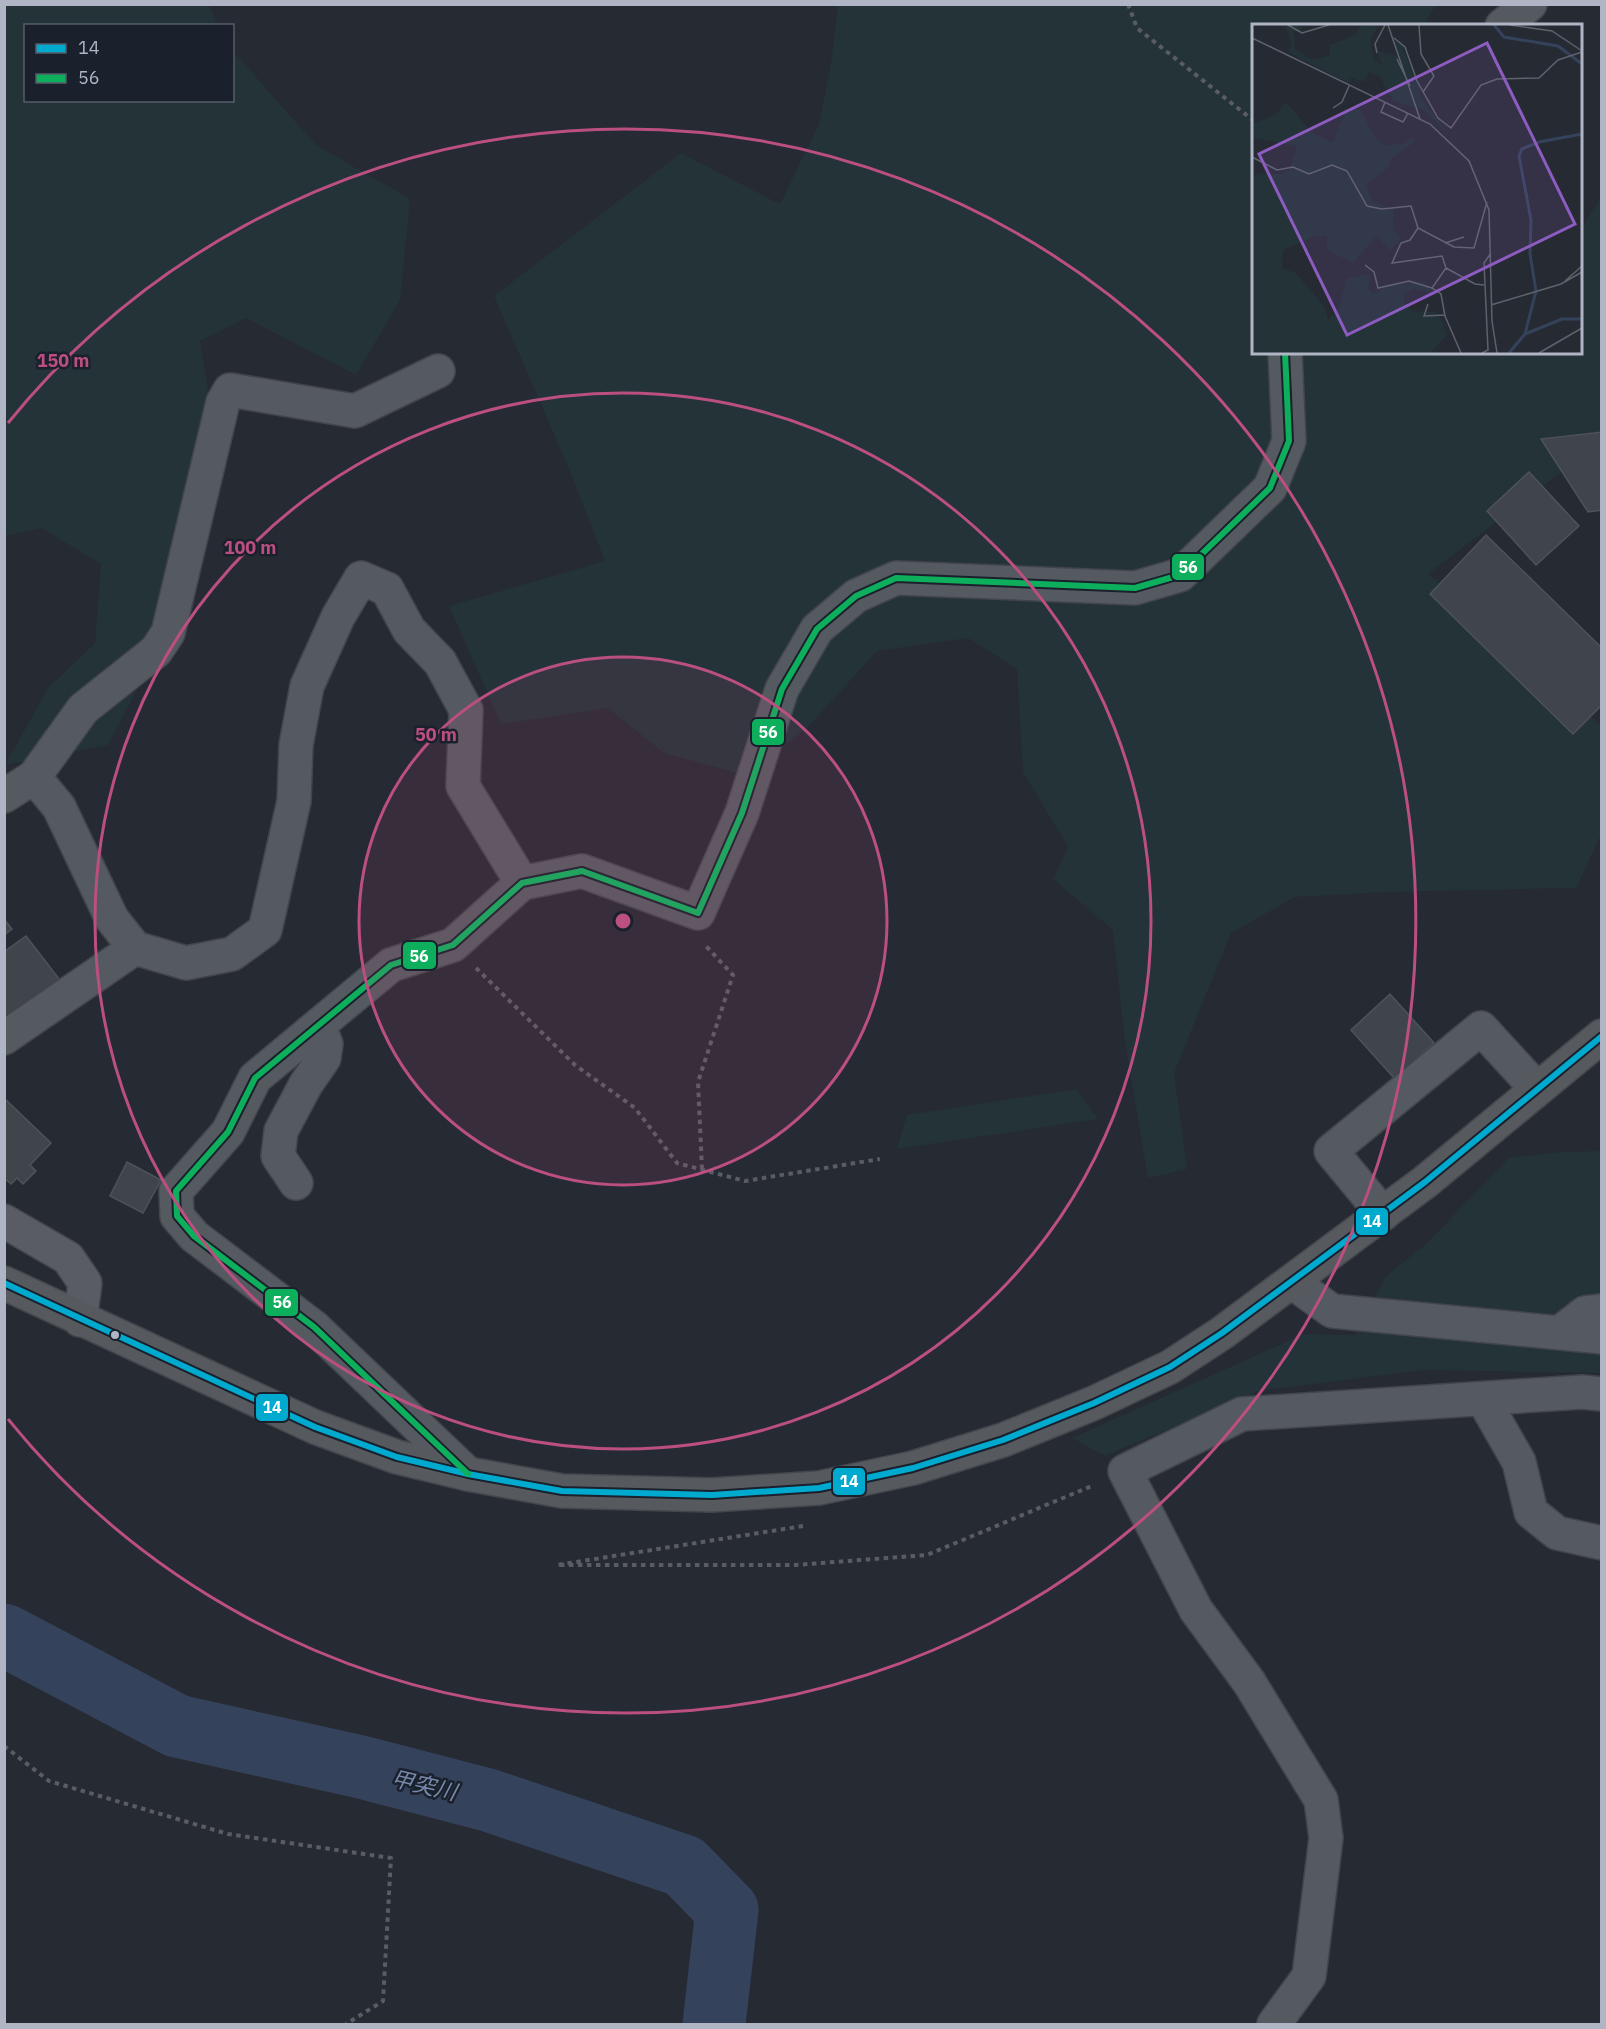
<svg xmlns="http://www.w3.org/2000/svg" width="1606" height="2029" font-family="'IBM Plex Sans','Noto Sans JP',sans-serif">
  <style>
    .green { fill: #233337 }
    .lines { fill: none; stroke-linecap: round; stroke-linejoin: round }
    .river { stroke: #35425b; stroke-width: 63 }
    .building { fill: #40444b; stroke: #4e525a; stroke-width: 1.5 }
    .minor-casing { stroke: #42454b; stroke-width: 36 }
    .secondary-casing { stroke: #42454b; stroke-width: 36 }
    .trunk-casing { stroke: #43464d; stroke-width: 36 }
    .path { stroke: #595c63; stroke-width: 4; stroke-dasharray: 4.5 4.5; stroke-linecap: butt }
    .minor { stroke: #555960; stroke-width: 33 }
    .secondary { stroke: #5a5c65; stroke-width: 33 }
    .trunk { stroke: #565a5e; stroke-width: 33 }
    .bus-1-casing { stroke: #1a202c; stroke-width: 10 }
    .bus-2-casing { stroke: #1a202c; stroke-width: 10 }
    .bus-1 { stroke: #00a9ce; stroke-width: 6 }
    .bus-2 { stroke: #0daf5c; stroke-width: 6 }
    .ring { fill: none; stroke: #bb4f80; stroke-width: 3 }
    .bus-dot { fill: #afb5c4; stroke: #1a202c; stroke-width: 2 }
    .labels { text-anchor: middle; stroke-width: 5; stroke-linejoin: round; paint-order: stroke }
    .water-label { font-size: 22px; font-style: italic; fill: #7789ab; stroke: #1a202c }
    .inset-river { fill: none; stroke: #35425b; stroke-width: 3 }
    .inset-road { fill: none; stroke: #5d626c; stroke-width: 1.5 }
    .view { fill: #8d5cc1; fill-opacity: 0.15; stroke: #8d5cc1; stroke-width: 3 }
    .inset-edge { fill: none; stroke: #afb5c4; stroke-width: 3 }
    .centre { fill: #bb4f80; stroke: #1a202c; stroke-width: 3 }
    .ring-label { font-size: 18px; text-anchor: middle; font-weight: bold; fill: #bb4f80; stroke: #1a202c; stroke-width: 5; stroke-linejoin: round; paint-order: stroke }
    .line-badge { stroke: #1a202c; stroke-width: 2 }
    .badge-label { font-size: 16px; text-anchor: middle; font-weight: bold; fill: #fff }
  </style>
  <rect width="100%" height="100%" fill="#262a32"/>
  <!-- green -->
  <g class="green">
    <polygon points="5,5 209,5 217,25 26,26 26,100 232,100 233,51 316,145 410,199 400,300 356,375 246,318 200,341 222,477 173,620 108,745 5,765 48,688 95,643 101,564 41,528 5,536"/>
    <polygon points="838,5 1436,5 1424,25 1254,26 1254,352 1580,352 1581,229 1601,197 1601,448 1581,457 1428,574 1548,675 1601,726 1601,835 1576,888 1386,892 1295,897 1231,933 1174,1073 1187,1169 1148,1178 1125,1042 1113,930 1053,879 1068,847 1023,772 1017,669 968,638 877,651 808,727 745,775 664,753 608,708 501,724 449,606 605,561 569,469 494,296 681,153 780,204 819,124 831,63"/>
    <polygon points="1076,1089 1098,1119 897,1149 907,1115"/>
    <polygon points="1601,1151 1601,1373 1424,1370 1258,1391 1105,1456 1072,1438 1304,1334 1356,1335 1385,1277 1426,1244 1509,1158 1562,1152"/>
  </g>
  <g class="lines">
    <!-- river -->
    <polyline class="river" points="4,1635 177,1726 361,1767 488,1800 684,1866 727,1910 714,2024"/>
  </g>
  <!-- building -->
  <g class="building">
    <polygon points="1602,432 1602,510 1588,512 1541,439"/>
    <polygon points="1529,472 1579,526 1536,565 1487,511"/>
    <polygon points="1486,535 1602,648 1602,705 1573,734 1430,594"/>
    <polygon points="4,919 12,929 4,935"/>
    <polygon points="26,936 63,984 4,1028 4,952"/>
    <polygon points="1390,994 1434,1043 1394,1078 1351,1030"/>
    <polygon points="4,1098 51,1143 30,1165 36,1171 23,1184 17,1178 11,1184 4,1178"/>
    <polygon points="127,1162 161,1180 143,1213 110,1196"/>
  </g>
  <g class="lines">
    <defs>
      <g id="minor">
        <polyline points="1502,26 1530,4"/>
        <polyline points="34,777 83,709 156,651 168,633 223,402 230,390 355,411 438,371"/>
        <polyline points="4,796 34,777 59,807 112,919 135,948 186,963 232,954 265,930 294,801 296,745 307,686 338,617 361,578 387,589 409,630 440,662 466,710 463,786 522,883"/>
        <polyline points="4,1038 135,948"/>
        <polyline points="296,1183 278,1156 281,1131 306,1084 324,1058 326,1044 319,1026"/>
        <polyline points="1383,1214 1331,1151 1481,1028 1537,1089"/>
        <polyline points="1292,1282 1332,1311 1602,1337"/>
        <polyline points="1562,1331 1585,1313 1602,1311"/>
        <polyline points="1483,1399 1519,1462 1531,1512 1557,1533 1602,1543"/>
        <polyline points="468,1474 314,1327 194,1236 177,1216 176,1191 228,1132 255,1078 391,965 453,945 522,883 582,871 698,913 742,813 782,689 817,629 856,596 896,578 1135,588 1180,575 1270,488 1289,441 1285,352"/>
        <polyline points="1274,2024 1309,1976 1326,1838 1321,1800 1249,1682 1196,1610 1125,1471 1242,1414 1582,1392 1602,1394"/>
      </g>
      <polyline id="secondary" points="4,1221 68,1258 85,1283 80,1320"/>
      <polyline id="trunk" points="4,1283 315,1427 397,1457 468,1474 562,1491 712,1495 819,1488 913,1468 1003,1440 1094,1403 1170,1367 1222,1333 1425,1182 1602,1036"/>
    </defs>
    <!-- minor casing -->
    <use href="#minor" class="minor-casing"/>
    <!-- secondary casing -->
    <use href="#secondary" class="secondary-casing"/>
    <!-- trunk casing -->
    <use href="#trunk" class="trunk-casing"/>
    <!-- path -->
    <g class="path">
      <polyline points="1128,4 1137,28 1254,121"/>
      <polyline points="476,968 575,1065 635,1108 677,1163 745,1181 880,1159"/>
      <polyline points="702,1169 698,1082 733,975 705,945"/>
      <polyline points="803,1526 557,1565 795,1565 927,1555 1094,1485"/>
      <polyline points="4,1746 49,1781 228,1834 391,1858 383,2001 346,2024"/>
    </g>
    <!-- minor -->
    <use href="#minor" class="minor"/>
    <!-- secondary -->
    <use href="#secondary" class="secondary"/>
    <!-- trunk -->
    <use href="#trunk" class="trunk"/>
    <defs>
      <polyline id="bus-1" points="4,1283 315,1427 397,1457 468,1474 562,1491 712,1495 819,1488 913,1468 1003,1440 1094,1403 1170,1367 1222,1333 1425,1182 1602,1036"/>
      <polyline id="bus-2" points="468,1474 314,1327 194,1236 177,1216 176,1191 228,1132 255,1078 391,965 453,945 522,883 582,871 698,913 742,813 782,689 817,629 856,596 896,578 1135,588 1180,575 1270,488 1289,441 1285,352"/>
    </defs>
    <!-- bus-1 casing -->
    <use href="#bus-1" class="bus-1-casing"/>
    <!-- bus-2 casing -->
    <use href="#bus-2" class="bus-2-casing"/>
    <!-- bus-1 -->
    <use href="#bus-1" class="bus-1"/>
    <!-- bus-2 -->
    <use href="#bus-2" class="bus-2"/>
  </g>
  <!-- distance rings -->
  <circle cx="623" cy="921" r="264" fill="#bb4f80" fill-opacity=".12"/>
  <g class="ring">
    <circle cx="623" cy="921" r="264"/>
    <circle cx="623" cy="921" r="528"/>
    <path d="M8 423A792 792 0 1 1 8 1419"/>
  </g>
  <!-- markers -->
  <circle class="bus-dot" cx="115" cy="1335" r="5"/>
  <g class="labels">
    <!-- water labels -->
    <g class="water-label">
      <text transform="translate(424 1785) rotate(13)" y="8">甲突川</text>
    </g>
  </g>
  <!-- overview -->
  <g transform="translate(1252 24)">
    <rect width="330" height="330" fill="#262a32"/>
    <path d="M33 1H50L48 7H42L43 25 60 36 78 31 77 21 104 11 109 1H127L118 17 122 36 130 41 125 27 147 32 142 17 149 19 171 76 198 112 171 85 142 78 128 53 117 48 112 58 99 54 96 59 36 28 39 20ZM34 78 60 108 81 119 94 85H108L125 116 132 121 151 120 161 113 164 117 139 135 136 144 114 160 120 177 141 185V204L149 215 138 227 125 212 101 239 75 226V212H64L31 226 30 245 43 248 72 282 76 296 87 284 95 254 118 250 117 266 122 270 136 260 173 258 181 269 162 265 153 269 152 277 160 287 183 288 189 295 195 311 178 329H0V153L8 149 31 150 38 145 45 122 0 114V100L23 91Z" fill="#233337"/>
    <path class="inset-river" d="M242 1 252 13 306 22 330 40M273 310 310 295H330M257 329 273 310 284 267 278 230 279 196 267 132 270 125 287 118 330 110"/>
    <path class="inset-road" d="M36 1 50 9 77 1M136 1 168 95M167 1 169 30 182 52 171 68M258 1 300 7 330 27M0 14 178 100 217 137 237 186 240 297 245 329M142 14 153 23 165 57 186 94 199 104 229 61 245 55 287 54 306 36 330 28M125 29 123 20 133 1M145 35 158 62M133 78 129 88 151 98 156 89M81 84 90 78 97 62M0 133 25 146 41 143 57 150 80 141 95 147 115 182 130 185 159 182 166 204 202 223 222 224 235 178M166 204 158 216 149 219 140 239 190 232 194 244 180 264 189 270 193 292 209 329M193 219 212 213M113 241 122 248 126 264 157 257 180 264M194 244 223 260 232 261M313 257 330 242M176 280 172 292 193 291M239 281 309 260 330 248M230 329 236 326 232 239 239 229M287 329 330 304"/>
    <path class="view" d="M235 19 323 200 95 311 7 130Z"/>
    <rect width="330" height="330" class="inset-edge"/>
  </g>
  <circle cx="623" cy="921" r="9" class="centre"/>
  <g class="ring-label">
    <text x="63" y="367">150 m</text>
    <text x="250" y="554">100 m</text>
    <text x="436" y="741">50 m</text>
  </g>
  <g class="line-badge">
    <rect x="1171" y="553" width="34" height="28" rx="6" fill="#0daf5c"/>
    <rect x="751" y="718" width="34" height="28" rx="6" fill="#0daf5c"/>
    <rect x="402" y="941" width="35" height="29" rx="6" fill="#0daf5c"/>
    <rect x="1355" y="1207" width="34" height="29" rx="6" fill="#00a9ce"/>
    <rect x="264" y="1288" width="35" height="29" rx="6" fill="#0daf5c"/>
    <rect x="255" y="1393" width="34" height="29" rx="6" fill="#00a9ce"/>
    <rect x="832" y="1467" width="34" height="29" rx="6" fill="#00a9ce"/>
  </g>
  <g class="badge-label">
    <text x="1188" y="573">56</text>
    <text x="768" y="738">56</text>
    <text x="419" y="962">56</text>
    <text x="1372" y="1227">14</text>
    <text x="282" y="1308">56</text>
    <text x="272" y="1413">14</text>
    <text x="849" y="1487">14</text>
  </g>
  <!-- border -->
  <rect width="1606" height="2029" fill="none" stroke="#afb5c4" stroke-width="12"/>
  <!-- legend -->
  <rect x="24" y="24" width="210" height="78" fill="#1a202c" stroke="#565c69" stroke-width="1.5"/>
  <rect x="36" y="44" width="30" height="9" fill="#00a9ce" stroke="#565c69" stroke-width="1.5"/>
  <text x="78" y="54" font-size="18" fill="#afb5c4">14</text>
  <rect x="36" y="74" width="30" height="9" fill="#0daf5c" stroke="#565c69" stroke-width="1.5"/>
  <text x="78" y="84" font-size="18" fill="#afb5c4">56</text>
</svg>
